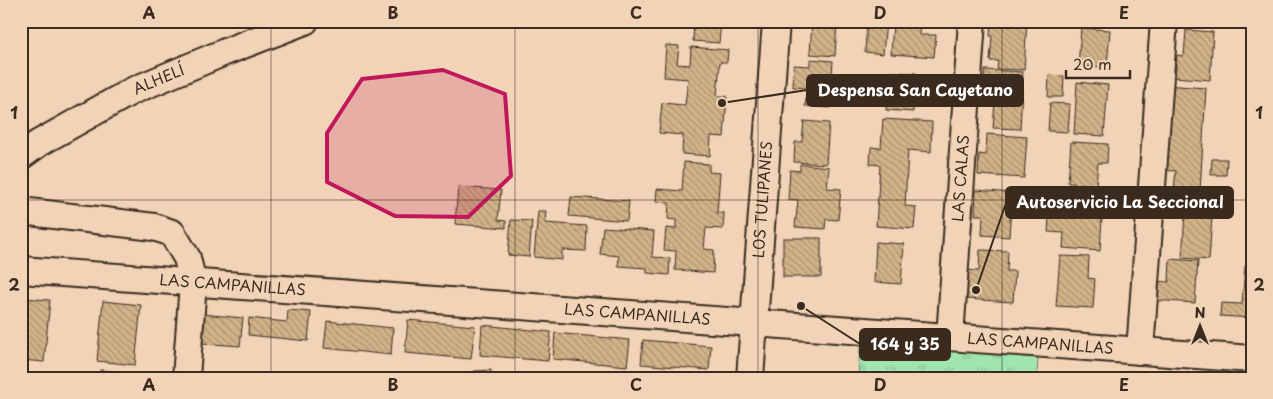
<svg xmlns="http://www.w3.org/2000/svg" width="1273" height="399" font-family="'Playpen Sans',sans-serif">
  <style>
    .built { fill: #e4c7a7 }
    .park { fill: url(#park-tufts); stroke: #6e8766 }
    .building { fill: url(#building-back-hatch); stroke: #3b2a1e }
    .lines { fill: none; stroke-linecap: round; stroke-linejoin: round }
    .minor-casing { stroke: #3b2a1e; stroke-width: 30 }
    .minor { stroke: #f1d4b8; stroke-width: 26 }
    .marked { fill: #c2185b; fill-opacity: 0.2; stroke: #c2185b; stroke-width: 4; stroke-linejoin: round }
    .grid { fill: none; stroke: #3b2a1e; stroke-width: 1; stroke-opacity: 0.55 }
    .labels { text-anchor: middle; stroke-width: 4; stroke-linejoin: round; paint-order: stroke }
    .street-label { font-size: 15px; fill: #3b2a1e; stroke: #f1d4b8 }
    .leader { fill: none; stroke: #3b2a1e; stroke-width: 2 }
    .callout-dot { fill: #3b2a1e; stroke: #f1d4b8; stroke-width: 2 }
    .callout { fill: #3b2a1e; stroke: #3b2a1e; stroke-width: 2 }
    .callout-label { font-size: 16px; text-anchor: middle; font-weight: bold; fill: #fff }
    .neatline { fill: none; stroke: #3b2a1e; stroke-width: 2 }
    .grid-label { font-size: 16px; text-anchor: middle; font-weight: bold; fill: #3b2a1e }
  </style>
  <defs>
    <pattern id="park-tufts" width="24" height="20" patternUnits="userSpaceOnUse" patternTransform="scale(1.25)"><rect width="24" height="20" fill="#a0e4af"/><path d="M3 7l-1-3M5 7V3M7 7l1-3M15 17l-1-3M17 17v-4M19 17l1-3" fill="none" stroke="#8bc496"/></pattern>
    <pattern id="building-back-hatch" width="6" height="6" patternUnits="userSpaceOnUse" patternTransform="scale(1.25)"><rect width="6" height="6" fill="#d1b389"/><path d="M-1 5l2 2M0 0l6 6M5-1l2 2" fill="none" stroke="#ab926f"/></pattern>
  </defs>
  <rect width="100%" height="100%" fill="#f1d4b8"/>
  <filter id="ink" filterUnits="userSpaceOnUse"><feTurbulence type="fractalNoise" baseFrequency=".02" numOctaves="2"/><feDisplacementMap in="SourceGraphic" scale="10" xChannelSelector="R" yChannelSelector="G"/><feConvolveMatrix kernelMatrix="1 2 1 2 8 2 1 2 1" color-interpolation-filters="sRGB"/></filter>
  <g filter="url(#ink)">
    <!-- built -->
    <polygon class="built" points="1125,369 1245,378 1124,378"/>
    <!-- park -->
    <polygon class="park" points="860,344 1038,356 1037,378 858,378"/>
    <!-- building -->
    <g class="building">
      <polygon points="694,21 721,21 719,43 693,41"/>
      <polygon points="812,21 837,21 835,56 810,54"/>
      <polygon points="867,21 886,21 883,54 865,52"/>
      <polygon points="893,21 920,21 919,35 936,35 934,57 891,54"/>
      <polygon points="991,21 1027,21 1024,70 997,69 998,61 990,61 992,36 990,36"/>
      <polygon points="1081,28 1110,30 1107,67 1078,66"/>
      <polygon points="1186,30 1213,32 1210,80 1175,77 1177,55 1184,56"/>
      <polygon points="666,45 679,46 677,64 690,65 691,47 728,50 727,62 720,62 717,96 727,96 724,137 711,136 710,156 682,154 683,135 659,133 662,103 685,105 688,79 664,77"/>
      <polygon points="810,59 833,61 830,108 805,106 807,88 793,87 794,65 810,66"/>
      <polygon points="985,70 1023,72 1020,129 993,128 995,100 983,99"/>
      <polygon points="889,72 916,73 913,112 886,110"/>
      <polygon points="1049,75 1064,76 1063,97 1048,97"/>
      <polygon points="1077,82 1108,85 1104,136 1074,134"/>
      <polygon points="1165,85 1206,88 1200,192 1174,190 1176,171 1160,170"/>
      <polygon points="1050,103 1070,104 1068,132 1048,131"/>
      <polygon points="883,119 932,122 931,152 908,150 905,206 916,207 914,229 876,226 880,165 870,164 871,147 881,148"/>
      <polygon points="804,121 829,123 826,164 794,162 795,142 802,142"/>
      <polygon points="987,134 1027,137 1024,178 978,175 979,154 986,155"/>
      <polygon points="1071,142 1108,144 1107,163 1098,163 1096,185 1068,183"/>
      <polygon points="1212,159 1227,159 1226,175 1211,175"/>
      <polygon points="684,162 709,164 709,172 720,173 717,213 724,213 723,229 706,228 704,249 714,250 713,273 675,270 676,251 664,250 666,228 676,229 676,220 668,219 669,203 656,202 657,189 682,191"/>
      <polygon points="800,164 829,167 827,188 841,189 838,220 826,219 825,229 795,227 798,200 788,199 790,170 800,171"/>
      <polygon points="458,187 501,190 498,220 506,221 506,228 455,224"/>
      <polygon points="976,190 1012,193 1009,237 982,235 983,215 975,215"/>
      <polygon points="571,197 629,201 627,221 569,216"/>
      <polygon points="1066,199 1103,201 1100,251 1063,248 1064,233 1048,232 1049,217 1065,217"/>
      <polygon points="538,211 546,211 545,223 587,226 586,251 562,250 562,260 534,257"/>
      <polygon points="1185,214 1212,216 1209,260 1182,258"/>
      <polygon points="511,220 532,221 529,257 508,255"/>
      <polygon points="603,227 654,231 652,257 670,258 669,275 647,273 647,268 618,266 619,256 600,254"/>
      <rect x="783" y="238" width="38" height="39"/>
      <polygon points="876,242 904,244 901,284 874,282"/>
      <polygon points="980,250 1008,251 1007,271 1015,271 1013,302 965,299 967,270 979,271"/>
      <polygon points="1060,256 1089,257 1088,278 1095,279 1093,308 1056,306"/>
      <polygon points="1170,259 1198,261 1195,303 1152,300 1153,281 1169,282"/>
      <polygon points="1245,266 1252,267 1252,318 1220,316 1221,303 1242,304"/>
      <polygon points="21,298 50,300 44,362 21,360"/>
      <polygon points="103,301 141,305 135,365 97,361"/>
      <polygon points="288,310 311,312 308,341 248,335 249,318 287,322"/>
      <polygon points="203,314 243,318 240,346 200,343"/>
      <polygon points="408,320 475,326 471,359 405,353"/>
      <polygon points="327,321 393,328 391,355 324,348"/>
      <polygon points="482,325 551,332 548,361 480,355"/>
      <polygon points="555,333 630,340 627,366 553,359"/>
      <polygon points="643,340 711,346 709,370 641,364"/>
      <polygon points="100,370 126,373 125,378 100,378"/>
      <polygon points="491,370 491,378 474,378 474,371"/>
    </g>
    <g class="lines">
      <defs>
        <g id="minor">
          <path id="s1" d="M21 156 39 143 132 91 225 52 305 21"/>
          <polyline points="21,211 154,227 172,233 187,258 193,283 186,378"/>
          <path id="s2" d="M21 270 1252 359"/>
          <path id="s3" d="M950 337 972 21"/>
          <polyline points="1140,351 1164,21"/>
          <path id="s4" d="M750 378 776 21"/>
        </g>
      </defs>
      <!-- minor casing -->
      <use href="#minor" class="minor-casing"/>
      <!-- minor -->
      <use href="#minor" class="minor"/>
    </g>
  </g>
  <!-- marked area -->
  <path class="marked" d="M443 70 505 94 511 176 468 217 395 216 327 182V133L362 79Z"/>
  <!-- grid -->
  <path class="grid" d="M271 21V378M515 21V378M758 21V378M1002 21V378M21 200H1252"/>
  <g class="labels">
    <!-- street labels -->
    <g class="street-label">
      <text dy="5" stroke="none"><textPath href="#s1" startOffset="158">ALHELÍ</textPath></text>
      <text dy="5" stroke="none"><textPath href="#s3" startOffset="159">LAS CALAS</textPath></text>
      <text dy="5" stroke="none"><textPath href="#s4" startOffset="179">LOS TULIPANES</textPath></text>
      <text dy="5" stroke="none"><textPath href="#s2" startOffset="212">LAS CAMPANILLAS</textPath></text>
      <text dy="5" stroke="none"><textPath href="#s2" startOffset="618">LAS CAMPANILLAS</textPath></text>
      <text dy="5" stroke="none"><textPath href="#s2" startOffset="1022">LAS CAMPANILLAS</textPath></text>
    </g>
  </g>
  <!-- callouts -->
  <path class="leader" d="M722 103L807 90M976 290L1006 203M801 306L860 344"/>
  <g class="callout-dot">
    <circle cx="722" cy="103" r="5"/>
    <circle cx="976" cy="290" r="5"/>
    <circle cx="801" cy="306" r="5"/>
  </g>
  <g class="callout">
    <rect x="807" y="75" width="216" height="31" rx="5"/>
    <rect x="1006" y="187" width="227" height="31" rx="5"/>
    <rect x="860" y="329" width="90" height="31" rx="5"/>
  </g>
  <g class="callout-label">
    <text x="915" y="96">Despensa San Cayetano</text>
    <text x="1120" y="208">Autoservicio La Seccional</text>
    <text x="905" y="350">164 y 35</text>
  </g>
  <!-- margin -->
  <rect width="1273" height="399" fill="none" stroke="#f1d4b8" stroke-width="55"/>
  <!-- north arrow -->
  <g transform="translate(1200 326)" stroke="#f1d4b8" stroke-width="4" paint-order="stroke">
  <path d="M0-4L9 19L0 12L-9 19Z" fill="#3b2a1e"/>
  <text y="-8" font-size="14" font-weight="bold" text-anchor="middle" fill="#3b2a1e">N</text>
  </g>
  <!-- scale -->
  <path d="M1066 70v8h64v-8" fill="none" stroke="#3b2a1e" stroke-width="2.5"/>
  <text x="1073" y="70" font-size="15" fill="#3b2a1e" stroke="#f1d4b8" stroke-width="4" paint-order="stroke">20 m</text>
  <rect x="28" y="28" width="1218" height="344" class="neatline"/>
  <g class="grid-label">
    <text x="149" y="19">A</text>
    <text x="393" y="19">B</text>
    <text x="636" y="19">C</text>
    <text x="880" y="19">D</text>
    <text x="1124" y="19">E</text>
    <text x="14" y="119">1</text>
    <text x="1259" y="119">1</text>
    <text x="14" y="291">2</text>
    <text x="1259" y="291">2</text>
    <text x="149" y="391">A</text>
    <text x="393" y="391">B</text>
    <text x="636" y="391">C</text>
    <text x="880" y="391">D</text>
    <text x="1124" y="391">E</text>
  </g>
</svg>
